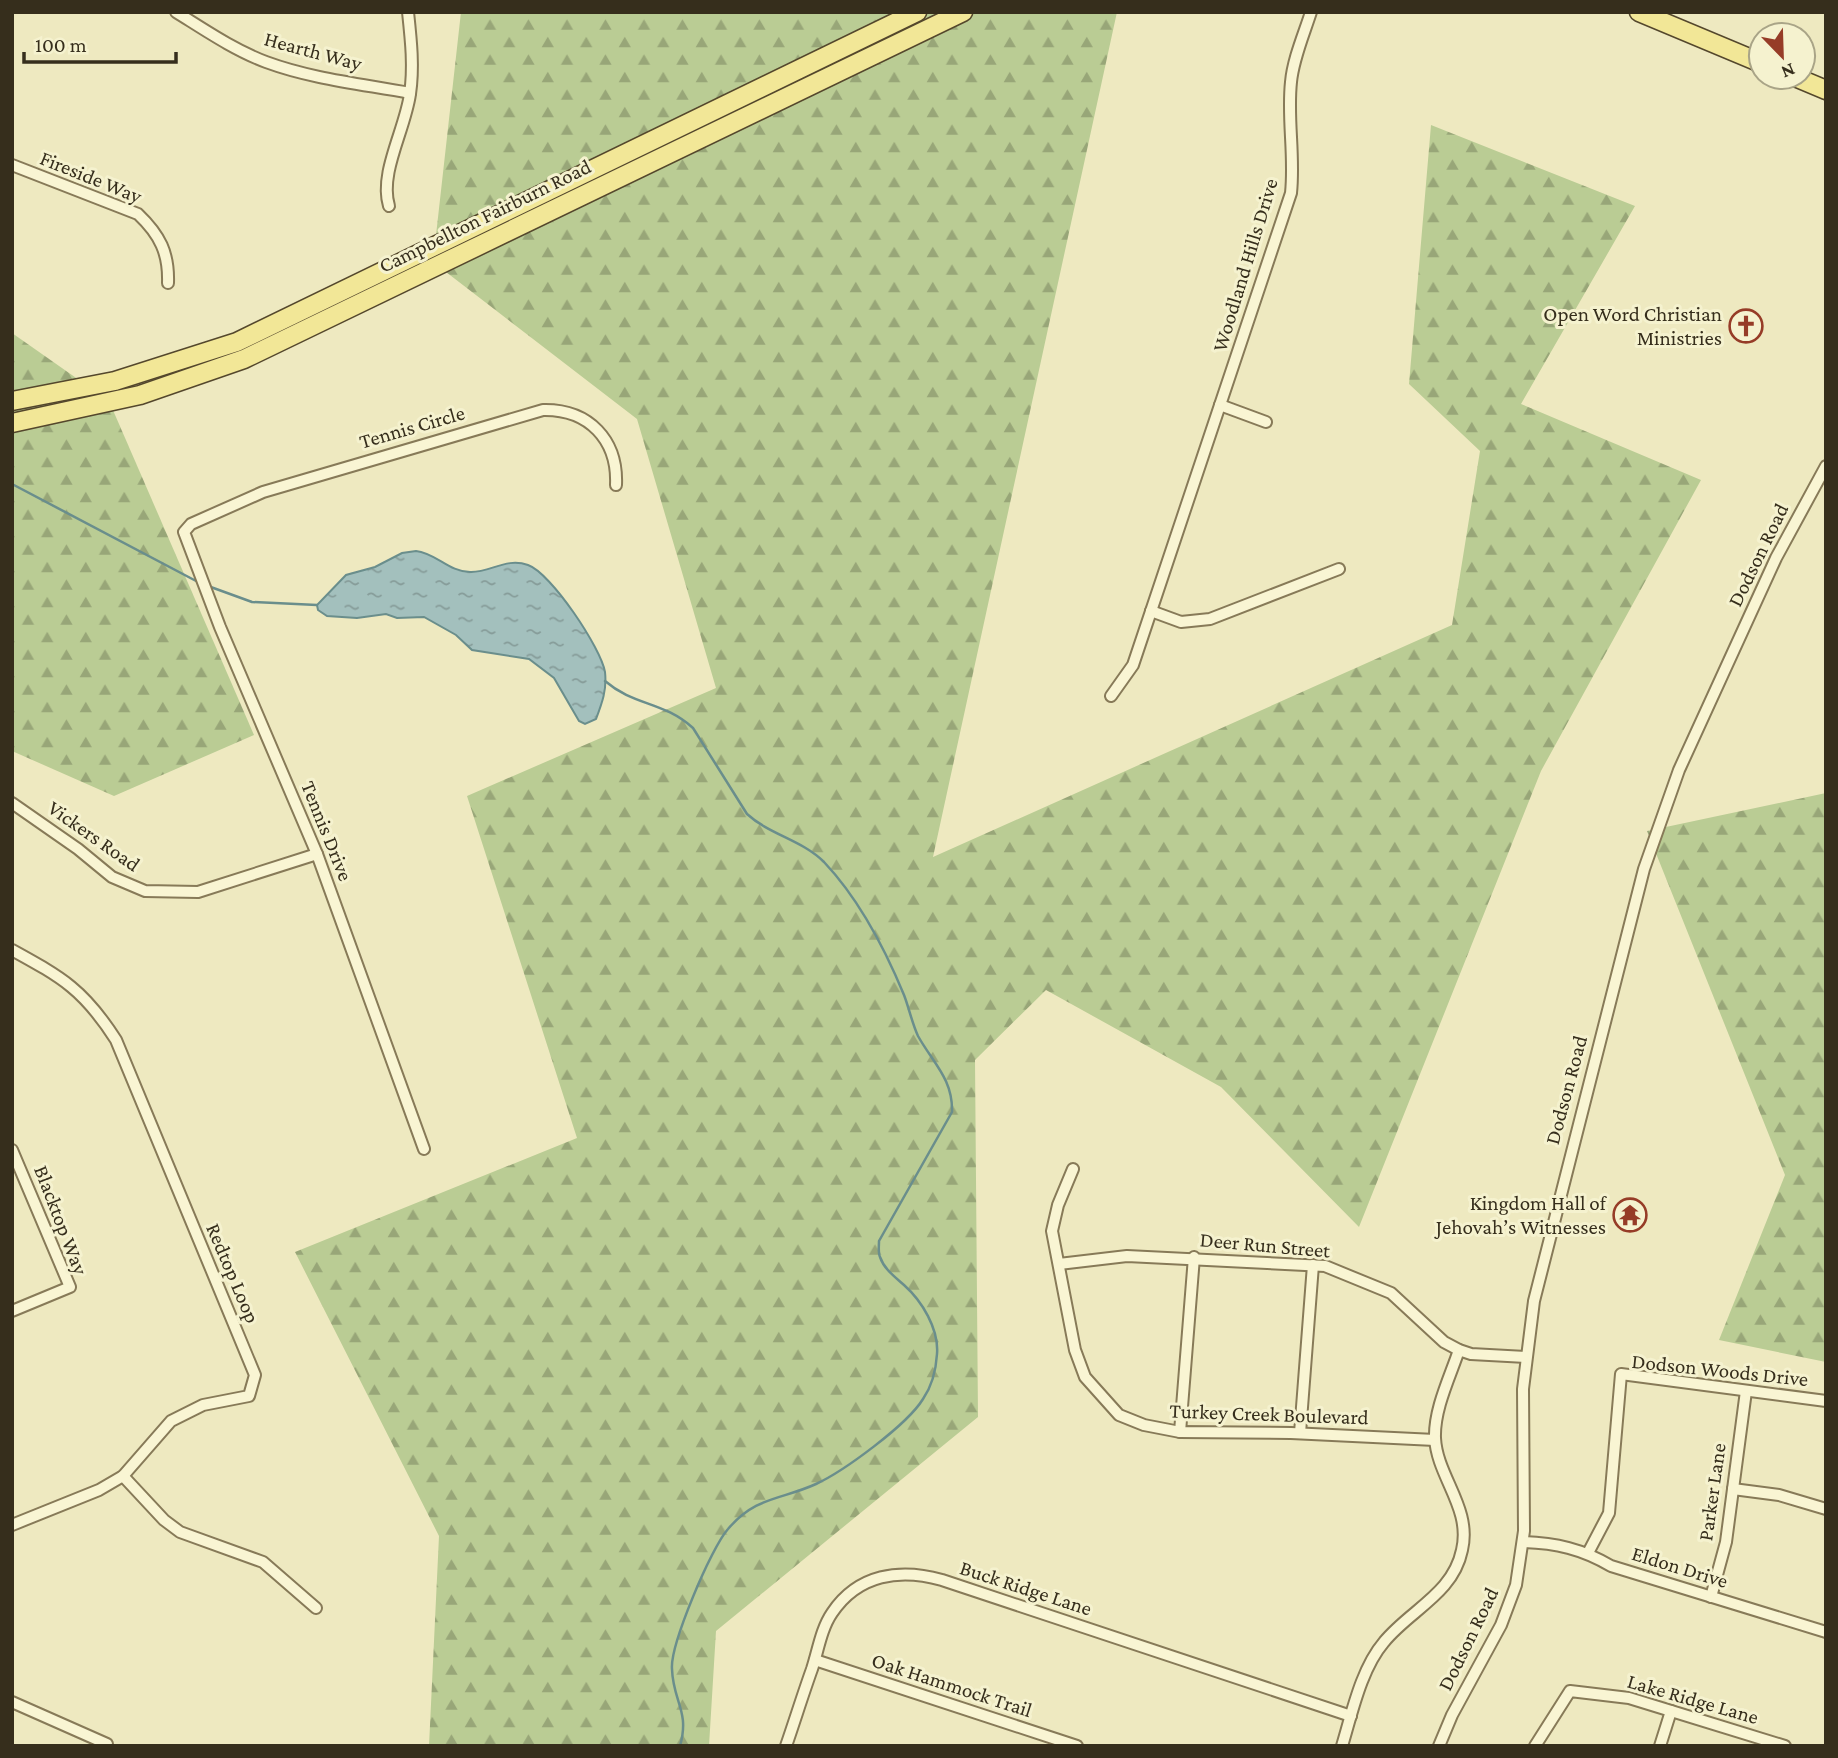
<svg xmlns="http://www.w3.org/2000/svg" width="1838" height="1758" font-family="'Crimson Pro',serif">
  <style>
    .forest { fill: url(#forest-firs) }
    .water { fill: url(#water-ripples); stroke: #6a8e8c; stroke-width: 2 }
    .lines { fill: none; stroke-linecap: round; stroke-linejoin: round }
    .stream { stroke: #6a8e8c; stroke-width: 2.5 }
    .minor-casing { stroke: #877a58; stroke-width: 14 }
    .primary-casing { stroke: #54472c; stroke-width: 21 }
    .minor { stroke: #f9f5d3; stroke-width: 10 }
    .primary { stroke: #f2e797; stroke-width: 18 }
    .labels { text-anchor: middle; stroke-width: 6; stroke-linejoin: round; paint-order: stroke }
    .street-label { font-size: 21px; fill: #362e1c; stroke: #f5f2cf }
    .poi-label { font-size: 21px; fill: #362e1c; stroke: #f5f2cf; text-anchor: end }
  </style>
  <defs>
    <pattern id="forest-firs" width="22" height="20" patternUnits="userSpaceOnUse" patternTransform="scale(1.75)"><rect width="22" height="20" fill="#bacc94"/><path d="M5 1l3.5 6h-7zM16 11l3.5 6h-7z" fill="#98a678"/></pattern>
    <pattern id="water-ripples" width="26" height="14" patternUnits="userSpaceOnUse" patternTransform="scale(1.75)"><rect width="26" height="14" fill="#a3c0bd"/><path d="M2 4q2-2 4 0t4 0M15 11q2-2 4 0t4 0" fill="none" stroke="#869c99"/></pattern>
  </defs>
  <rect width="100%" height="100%" fill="#eee9c0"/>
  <!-- forest -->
  <g class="forest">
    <polygon points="461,12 1117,12 933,857 1452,625 1480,451 1409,384 1431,125 1635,206 1521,404 1701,480 1541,771 1359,1227 1221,1087 1046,990 975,1060 978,1417 716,1631 709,1746 429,1746 439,1536 295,1252 577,1138 467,796 716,688 637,419 433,262"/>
    <polygon points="12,333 109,401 254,735 114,796 12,751"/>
    <polygon points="1826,793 1826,1362 1719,1340 1785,1175 1647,831"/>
  </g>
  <!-- water -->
  <path class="water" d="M416 551C436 553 449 572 470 572 490 573 506 557 528 565 551 573 601 648 605 672 607 690 602 703 596 719L585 724 579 721 554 678 529 659 472 650 456 635 424 617 397 618 386 614 357 618 327 616 318 610 317 605 346 575 375 567 402 553Z"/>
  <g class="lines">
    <!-- stream -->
    <g class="stream">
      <polyline points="12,484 198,582"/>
      <polyline points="208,586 252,602 317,605"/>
      <path d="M605 681C634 706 663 701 693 728L747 814C770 835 802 840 824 862 858 898 885 949 904 995 909 1008 912 1023 918 1036 933 1063 953 1079 952 1112L879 1241C879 1246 878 1253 880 1257 884 1269 895 1277 904 1285 922 1301 939 1329 937 1354 936 1370 932 1386 923 1399 907 1425 844 1471 816 1484 781 1500 756 1496 728 1529 711 1548 670 1645 672 1669 673 1702 690 1711 680 1746"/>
    </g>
    <defs>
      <g id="minor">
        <path d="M176 12C205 30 234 50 266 62 312 79 362 84 410 93"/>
        <path d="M12 165 138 214C160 235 169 253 168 283"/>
        <path d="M389 206C379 173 405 130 410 94 414 67 411 40 408 12"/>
        <polyline points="1220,405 1266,422"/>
        <polyline points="1151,611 1181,622 1210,619 1339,569"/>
        <path d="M1111 696 1133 665 1291 193C1295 155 1287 119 1291 82 1293 59 1304 34 1311 12"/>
        <polyline points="12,803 78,849 112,877 145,891 198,892 317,854"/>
        <path d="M12 950C63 978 84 990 116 1040L255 1375 249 1396 203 1405 171 1421 123 1476 99 1490 12 1525"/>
        <path d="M424 1149 317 854 220 627 184 532 191 524 263 492 543 410C589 409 618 440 616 485"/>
        <polyline points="12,1150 70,1287 12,1311"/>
        <polyline points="1073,1169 1058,1205 1052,1231 1075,1350 1085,1377 1119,1415 1144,1425 1180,1432 1291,1433 1435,1440"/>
        <polyline points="1059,1264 1127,1256 1325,1266 1391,1293 1444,1342 1459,1350 1471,1354 1526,1357"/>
        <polyline points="1180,1432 1194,1257"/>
        <polyline points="1300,1433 1313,1265"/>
        <polyline points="123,1476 164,1520 180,1532 263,1562 316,1608"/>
        <polyline points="1733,1489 1779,1495 1826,1509"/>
        <path d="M1523 1542C1556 1543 1582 1549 1611 1566L1826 1632"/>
        <polyline points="1588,1553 1609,1513 1621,1374 1826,1401"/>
        <polyline points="1711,1597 1726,1542 1746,1391"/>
        <polyline points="815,1660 1077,1746"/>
        <polyline points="12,1702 107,1744"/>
        <path d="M786 1746C795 1720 803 1694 812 1669 818 1651 821 1629 832 1613 858 1574 900 1568 942 1580L1351 1716"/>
        <path d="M1342 1746C1352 1713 1361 1669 1384 1642 1410 1610 1453 1594 1462 1550 1472 1508 1437 1477 1435 1438 1434 1409 1450 1377 1459 1350"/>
        <polyline points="1439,1746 1452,1715 1501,1625 1516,1585 1524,1531 1523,1389 1534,1301 1644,869 1679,770 1776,558 1826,466"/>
        <polyline points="1535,1746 1570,1691 1629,1698 1785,1746"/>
        <polyline points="1660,1746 1671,1711"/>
      </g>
      <g id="primary">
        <polyline points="1639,12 1761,63"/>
        <polyline points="1795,77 1826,90"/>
        <polyline points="12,401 115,381 237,342 917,12"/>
        <polyline points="12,423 140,395 244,359 963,12"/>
      </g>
    </defs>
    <!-- minor casing -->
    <use href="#minor" class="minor-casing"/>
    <!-- primary casing -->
    <use href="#primary" class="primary-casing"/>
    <!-- minor -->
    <use href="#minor" class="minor"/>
    <!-- primary -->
    <use href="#primary" class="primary"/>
  </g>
  <!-- icons -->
  <defs>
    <symbol id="church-ring" viewBox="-11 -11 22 22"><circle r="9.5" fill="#f5f2cf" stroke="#963c27" stroke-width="1.5"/><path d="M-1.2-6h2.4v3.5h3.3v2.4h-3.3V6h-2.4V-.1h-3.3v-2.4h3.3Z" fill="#963c27"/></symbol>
    <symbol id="temple-ring" viewBox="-11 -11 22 22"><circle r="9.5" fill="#f5f2cf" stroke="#963c27" stroke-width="1.5"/><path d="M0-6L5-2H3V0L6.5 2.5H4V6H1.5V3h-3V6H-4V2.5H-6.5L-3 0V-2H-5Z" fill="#963c27"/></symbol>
  </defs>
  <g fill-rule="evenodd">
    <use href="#church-ring" x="1727" y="307" width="38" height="38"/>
    <use href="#temple-ring" x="1611" y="1196" width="38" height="38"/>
  </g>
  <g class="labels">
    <!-- street labels -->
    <g class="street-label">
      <text transform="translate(313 51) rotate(15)" y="7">Hearth Way</text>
      <text transform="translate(91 177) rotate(22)" y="7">Fireside Way</text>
      <text transform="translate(485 216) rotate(-26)" y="7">Campbellton Fairburn Road</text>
      <text transform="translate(1245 265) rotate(-73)" y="7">Woodland Hills Drive</text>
      <text transform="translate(412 427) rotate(-16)" y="7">Tennis Circle</text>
      <text transform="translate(1758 555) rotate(-64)" y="7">Dodson Road</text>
      <text transform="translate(327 831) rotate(68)" y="7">Tennis Drive</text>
      <text transform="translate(94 836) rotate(35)" y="7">Vickers Road</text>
      <text transform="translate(1566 1090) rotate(-75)" y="7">Dodson Road</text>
      <text transform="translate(61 1220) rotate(69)" y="7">Blacktop Way</text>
      <text transform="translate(1265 1245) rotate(5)" y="7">Deer Run Street</text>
      <text transform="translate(233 1273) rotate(67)" y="7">Redtop Loop</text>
      <text transform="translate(1720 1370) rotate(6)" y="7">Dodson Woods Drive</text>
      <text transform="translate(1269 1414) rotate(2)" y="7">Turkey Creek Boulevard</text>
      <text transform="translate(1712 1492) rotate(-82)" y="7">Parker Lane</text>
      <text transform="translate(1680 1567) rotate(17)" y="7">Eldon Drive</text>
      <text transform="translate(1026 1588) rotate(18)" y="7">Buck Ridge Lane</text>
      <text transform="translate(1468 1639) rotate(-64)" y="7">Dodson Road</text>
      <text transform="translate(952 1685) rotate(18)" y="7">Oak Hammock Trail</text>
      <text transform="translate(1693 1699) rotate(16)" y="7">Lake Ridge Lane</text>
    </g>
    <!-- poi labels -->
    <g class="poi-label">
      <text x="1722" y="321">Open Word Christian<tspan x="1722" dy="24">Ministries</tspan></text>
      <text x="1606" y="1210">Kingdom Hall of<tspan x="1606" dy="24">Jehovah’s Witnesses</tspan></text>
    </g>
  </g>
  <!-- border -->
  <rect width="1838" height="1758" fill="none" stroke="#362e1c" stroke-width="28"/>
  <!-- north arrow -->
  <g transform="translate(1782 56) rotate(157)"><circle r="33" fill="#f5f2cf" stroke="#a9a487" stroke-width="2"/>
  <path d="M0-5L12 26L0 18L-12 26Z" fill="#963c27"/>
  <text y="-10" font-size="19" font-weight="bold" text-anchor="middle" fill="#362e1c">N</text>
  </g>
  <!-- scale -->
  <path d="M24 52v10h152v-10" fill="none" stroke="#362e1c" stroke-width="3.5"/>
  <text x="35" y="52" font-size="21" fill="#362e1c" stroke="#f5f2cf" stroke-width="5" paint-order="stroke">100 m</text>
</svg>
